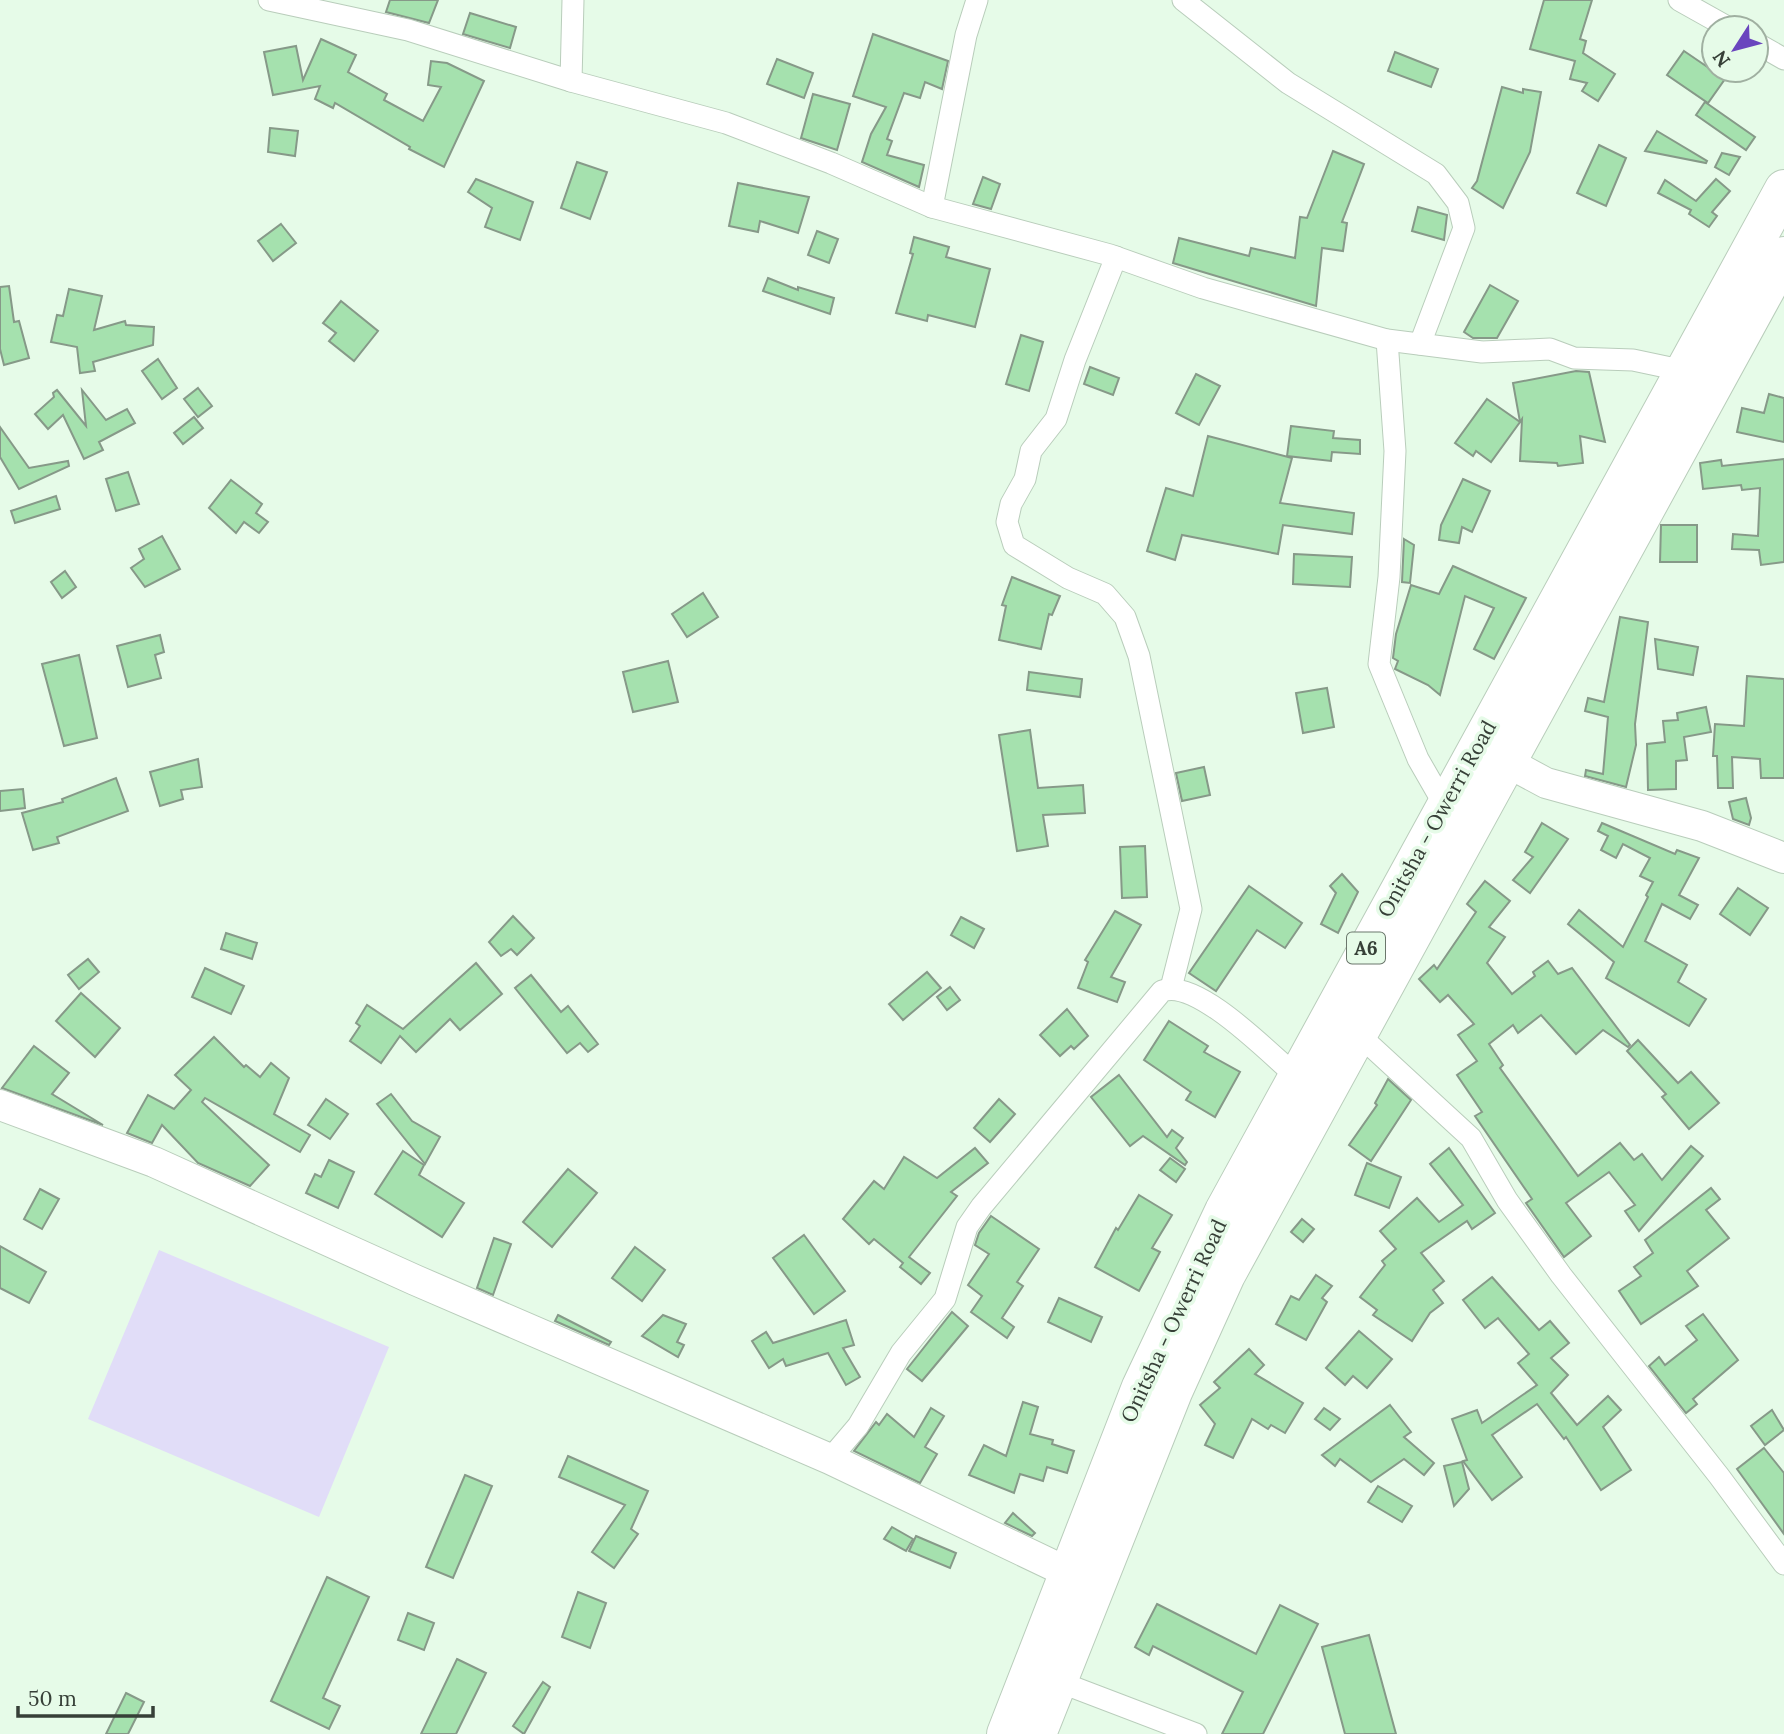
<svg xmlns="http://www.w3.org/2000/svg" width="1784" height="1734" font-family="Lora,serif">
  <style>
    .green { fill: #e1ddf8 }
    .building { fill: #a5e1ae; stroke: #869988; stroke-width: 2 }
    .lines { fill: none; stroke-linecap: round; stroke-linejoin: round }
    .street-casing { stroke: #b9cdbb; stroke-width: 23 }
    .secondary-casing { stroke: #b9cdbb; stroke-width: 32 }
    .highway-casing { stroke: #b9cdbb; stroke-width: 40 }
    .street { stroke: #fff; stroke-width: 21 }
    .secondary { stroke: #fff; stroke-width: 30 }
    .highway { stroke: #fff; stroke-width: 38 }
    .labels { text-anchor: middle; stroke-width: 7; stroke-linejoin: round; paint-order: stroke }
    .shield { fill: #e6fbe8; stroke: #6b776c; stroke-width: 2 }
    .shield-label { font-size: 19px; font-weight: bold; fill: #363f37 }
    .street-label { font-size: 21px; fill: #363f37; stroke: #e6fbe8 }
  </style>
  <rect width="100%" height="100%" fill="#e6fbe8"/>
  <!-- green -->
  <polygon class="green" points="159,1250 389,1347 319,1517 88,1419"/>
  <!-- building -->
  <g class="building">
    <polygon points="390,0 438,0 429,23 386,12"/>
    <polygon points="1544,0 1592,0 1580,39 1586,41 1583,53 1615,74 1598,101 1582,91 1587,83 1570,79 1575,61 1530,49"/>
    <polygon points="470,13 516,27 510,48 463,34"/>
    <polygon points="873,34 948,61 942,89 925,82 920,98 904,93 887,139 892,141 887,155 924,165 919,187 862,162 871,134 886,107 853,96"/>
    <polygon points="321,39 356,55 348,72 387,94 384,100 423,121 441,87 428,85 431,61 447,63 484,81 444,167 409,149 410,147 335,103 333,108 315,99 320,86 273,95 264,52 296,46 303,80"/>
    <polygon points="1684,51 1725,79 1708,103 1667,75"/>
    <polygon points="1395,52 1438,69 1431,87 1388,71"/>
    <polygon points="777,59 813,73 804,98 767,84"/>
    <polygon points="1502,87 1523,93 1523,89 1541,92 1530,152 1503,208 1472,188 1477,181"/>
    <polygon points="813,94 850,104 837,150 801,138"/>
    <polygon points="1705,102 1755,137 1746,150 1696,115"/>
    <polygon points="270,128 298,131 295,156 268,152"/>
    <polygon points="1657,131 1707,161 1706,163 1645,151"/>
    <polygon points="1599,145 1626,158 1606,206 1577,193"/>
    <polygon points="1333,151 1364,164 1342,222 1347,223 1343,251 1322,248 1316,306 1173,263 1179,238 1249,256 1251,248 1295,258 1300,217 1307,218"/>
    <polygon points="1722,153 1740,157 1729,175 1715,167"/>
    <polygon points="577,162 607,172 590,219 561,208"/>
    <polygon points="983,177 1000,184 991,209 973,204"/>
    <polygon points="476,179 533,202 520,240 485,227 492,208 468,192"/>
    <polygon points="1716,179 1730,191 1712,212 1717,216 1709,227 1689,214 1691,210 1658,193 1665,180 1696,201"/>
    <polygon points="738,183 809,197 798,233 760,221 758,232 729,226"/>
    <polygon points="1418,207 1447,215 1444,240 1412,231"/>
    <polygon points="281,224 296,243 273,261 258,241"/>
    <polygon points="817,231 838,239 829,263 808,255"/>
    <polygon points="914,237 949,247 946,257 990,269 975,327 928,315 927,321 896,313 913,254 910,253"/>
    <polygon points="768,278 798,290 798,287 834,298 830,314 763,291"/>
    <polygon points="1490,285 1518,301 1497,338 1473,338 1464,332"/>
    <polygon points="9,286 14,322 19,321 29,358 4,365 0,349 0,287"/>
    <polygon points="69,289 102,296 94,330 125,321 126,325 154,327 153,345 93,362 95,371 80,373 77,347 51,342 57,315 63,316"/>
    <polygon points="341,301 378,331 354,361 329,341 336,333 323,323"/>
    <polygon points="1021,335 1043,342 1029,391 1006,384"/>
    <polygon points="158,359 177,388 162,399 142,371"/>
    <polygon points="1090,367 1119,378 1113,395 1084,384"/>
    <polygon points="1576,371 1589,372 1605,442 1580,436 1583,463 1558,466 1557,463 1520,461 1522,419 1520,422 1513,383"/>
    <polygon points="1196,374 1220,386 1199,425 1176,413"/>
    <polygon points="198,388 212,406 198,417 184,399"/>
    <polygon points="57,390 86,426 82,390 106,420 127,409 135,423 99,442 103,450 84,459 63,415 48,429 35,414 54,397 53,393"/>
    <polygon points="1769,394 1784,398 1784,442 1737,432 1742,408 1764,413"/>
    <polygon points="1487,399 1520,422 1491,462 1476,451 1473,456 1455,443"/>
    <polygon points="194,417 203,428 183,444 174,433"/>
    <polygon points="1291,426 1334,431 1333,438 1360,440 1360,454 1332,452 1331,461 1287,456"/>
    <polygon points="0,427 29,468 68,461 69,466 19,489 0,457"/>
    <polygon points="1208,436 1292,458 1280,503 1354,513 1352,534 1283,525 1278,554 1182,535 1175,560 1147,551 1166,488 1193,496"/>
    <polygon points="1784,459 1784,562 1761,565 1759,550 1732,549 1733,534 1758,536 1760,488 1742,490 1741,485 1703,489 1700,463 1721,460 1722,466"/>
    <polygon points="128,472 139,504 116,511 106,479"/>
    <polygon points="1463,479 1490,491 1472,532 1462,527 1459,543 1439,540 1441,525"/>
    <polygon points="231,480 262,504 256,513 268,522 259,533 244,522 236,533 209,508"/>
    <polygon points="56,496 60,509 15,523 11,511"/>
    <polygon points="1661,525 1697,525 1697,562 1660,562"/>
    <polygon points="162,536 180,569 145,587 131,568 144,559 139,549"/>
    <polygon points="1404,539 1414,545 1410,583 1402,582"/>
    <polygon points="1294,554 1352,557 1350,587 1293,584"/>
    <polygon points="1453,566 1526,598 1494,659 1474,649 1494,608 1465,596 1440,695 1428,685 1395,669 1398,661 1393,658 1396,634 1411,585 1439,594"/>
    <polygon points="65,571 76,587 62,598 51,582"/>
    <polygon points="1012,577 1060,596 1052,615 1049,614 1041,649 999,640 1006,606 1002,605"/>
    <polygon points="703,593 718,617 687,637 672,614"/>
    <polygon points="1620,617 1648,622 1635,724 1636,745 1626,787 1585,776 1586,770 1603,774 1608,717 1585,711 1588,698 1604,702"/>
    <polygon points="160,635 164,652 155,655 161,678 128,687 117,646"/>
    <polygon points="1655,639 1698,647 1693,675 1658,669"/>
    <polygon points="79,655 97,738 64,746 42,664"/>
    <polygon points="668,661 678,702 633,712 623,672"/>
    <polygon points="1029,672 1082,679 1080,697 1027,690"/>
    <polygon points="1747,676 1784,679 1784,778 1761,778 1760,759 1732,757 1733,788 1718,788 1717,756 1713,756 1715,724 1744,726"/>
    <polygon points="1327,688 1334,727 1303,733 1296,693"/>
    <polygon points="1706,707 1711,732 1684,737 1687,760 1676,761 1676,789 1648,790 1647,744 1665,742 1663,721 1678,720 1677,713"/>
    <polygon points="1030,730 1038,788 1083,785 1085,813 1043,815 1048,846 1017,851 999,735"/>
    <polygon points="198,759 202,787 181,790 183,799 160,806 150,772"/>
    <polygon points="1204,767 1210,795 1182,801 1176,773"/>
    <polygon points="116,778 128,811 57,837 59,843 33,850 22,813 63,802 62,799"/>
    <polygon points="23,789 25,808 0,811 0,791"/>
    <polygon points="1746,798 1751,818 1749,825 1733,819 1729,802"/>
    <polygon points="1542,823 1568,839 1530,893 1513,880 1533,857 1525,852"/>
    <polygon points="1602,823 1675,854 1677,850 1699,858 1679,895 1698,905 1690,919 1662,904 1645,941 1687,965 1678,982 1706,999 1689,1026 1606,978 1614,962 1568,924 1579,910 1623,947 1648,897 1646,895 1653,882 1640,876 1650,858 1623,844 1616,858 1601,850 1608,836 1598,831"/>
    <polygon points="1145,846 1147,897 1122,898 1120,847"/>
    <polygon points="1342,874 1358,892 1338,933 1321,924 1336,893 1330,886"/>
    <polygon points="1485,881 1510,901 1489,927 1505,937 1487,963 1512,994 1535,976 1533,972 1548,961 1558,974 1572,968 1630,1045 1628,1047 1603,1030 1576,1054 1541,1015 1518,1033 1513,1025 1489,1044 1503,1065 1500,1068 1578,1176 1620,1143 1634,1160 1642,1154 1662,1180 1691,1146 1703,1156 1639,1231 1625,1211 1635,1205 1609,1172 1566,1203 1591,1236 1564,1257 1526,1203 1532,1199 1475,1116 1482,1112 1457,1075 1477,1061 1458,1035 1474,1024 1448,995 1440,1002 1419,979 1434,965 1437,969 1476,912 1467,904"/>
    <polygon points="1249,886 1302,923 1285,948 1257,930 1216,991 1189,973"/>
    <polygon points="1738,888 1768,908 1750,935 1720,914"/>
    <polygon points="1115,911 1141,925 1111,977 1125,982 1117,1002 1078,988 1088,962 1085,960"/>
    <polygon points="513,916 534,938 517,955 511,949 501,956 489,942"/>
    <polygon points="961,917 984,929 974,948 951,935"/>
    <polygon points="226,933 257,943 252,959 221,949"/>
    <polygon points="88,959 99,972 79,989 68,975"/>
    <polygon points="476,963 502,994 460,1030 450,1019 416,1052 400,1036 381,1063 350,1041 360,1026 356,1023 367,1005 403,1029"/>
    <polygon points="205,968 244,986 231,1014 192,997"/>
    <polygon points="927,972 941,988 903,1020 889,1004"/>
    <polygon points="531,975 561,1012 568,1006 598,1044 588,1052 580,1043 567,1053 515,988"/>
    <polygon points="950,987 960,1000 947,1010 937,997"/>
    <polygon points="81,993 120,1028 95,1057 56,1021"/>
    <polygon points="1067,1009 1088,1036 1074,1049 1071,1046 1060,1056 1040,1035"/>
    <polygon points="1169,1021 1208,1046 1204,1052 1240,1072 1215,1117 1186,1100 1191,1092 1144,1060"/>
    <polygon points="214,1037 244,1067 246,1065 260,1077 271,1063 289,1078 274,1114 310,1135 300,1152 205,1098 202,1102 269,1165 250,1186 198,1163 162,1125 152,1143 127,1133 148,1095 174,1109 191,1090 175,1075"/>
    <polygon points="1638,1040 1678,1083 1691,1072 1719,1103 1689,1129 1662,1097 1666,1094 1627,1051"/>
    <polygon points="34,1046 69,1073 52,1094 103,1125 2,1088"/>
    <polygon points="1119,1075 1167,1137 1172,1130 1183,1138 1176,1148 1187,1162 1185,1165 1143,1136 1130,1146 1091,1097"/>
    <polygon points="1388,1079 1411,1100 1371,1161 1349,1145 1377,1105 1375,1103"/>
    <polygon points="391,1094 412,1121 440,1137 425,1164 377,1104"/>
    <polygon points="326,1099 348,1114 330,1139 308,1125"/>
    <polygon points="999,1099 1015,1114 990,1142 974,1128"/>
    <polygon points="975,1148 988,1163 951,1192 957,1196 909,1257 930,1273 921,1284 900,1267 903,1263 874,1239 869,1244 843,1219 874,1181 884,1189 904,1157 937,1178"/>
    <polygon points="1449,1148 1495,1213 1472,1229 1467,1221 1421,1253 1444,1281 1433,1290 1443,1303 1430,1313 1412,1341 1373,1315 1377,1310 1360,1297 1385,1265 1382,1261 1396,1249 1380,1231 1417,1198 1439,1222 1463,1205 1430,1164"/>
    <polygon points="403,1151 424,1165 419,1175 464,1203 442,1237 375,1194"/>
    <polygon points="1170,1158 1185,1169 1176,1182 1160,1170"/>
    <polygon points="329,1160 354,1172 338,1208 306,1193 315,1174 321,1177"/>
    <polygon points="1367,1163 1401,1177 1389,1208 1355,1195"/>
    <polygon points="568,1169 597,1193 552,1247 523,1222"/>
    <polygon points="1711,1188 1720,1199 1706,1210 1729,1238 1687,1271 1698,1286 1641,1324 1619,1291 1641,1276 1634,1267 1653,1253 1645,1240"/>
    <polygon points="40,1189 59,1199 42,1229 24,1219"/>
    <polygon points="1139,1195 1172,1215 1152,1248 1160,1252 1139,1291 1095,1267 1116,1228 1118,1230"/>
    <polygon points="991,1216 1039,1249 1017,1282 1023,1286 1002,1318 1014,1327 1007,1338 971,1312 982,1296 968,1285 989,1254 975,1245 979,1233"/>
    <polygon points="1302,1219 1314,1229 1303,1242 1291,1232"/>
    <polygon points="804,1235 845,1291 814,1314 773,1258"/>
    <polygon points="494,1238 511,1244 493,1295 477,1288"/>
    <polygon points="0,1246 46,1272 29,1303 0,1288"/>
    <polygon points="635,1247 665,1270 642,1301 612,1278"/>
    <polygon points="1316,1275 1332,1286 1322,1298 1327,1302 1306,1340 1276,1324 1291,1296 1299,1300"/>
    <polygon points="1492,1277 1539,1330 1550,1321 1569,1343 1551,1358 1568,1375 1551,1393 1577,1425 1608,1396 1621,1410 1603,1427 1631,1470 1601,1490 1566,1437 1564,1439 1537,1404 1492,1435 1522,1477 1492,1500 1463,1461 1467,1460 1452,1419 1477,1410 1482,1423 1537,1385 1518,1363 1529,1354 1498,1318 1485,1328 1463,1300"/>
    <polygon points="1059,1298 1102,1317 1091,1342 1048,1322"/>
    <polygon points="952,1312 968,1326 922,1381 907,1369"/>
    <polygon points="1703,1314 1738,1360 1693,1399 1697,1404 1686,1413 1649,1366 1659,1357 1665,1365 1697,1340 1686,1326"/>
    <polygon points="558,1315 611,1342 609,1345 555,1321"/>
    <polygon points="663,1315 686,1324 677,1342 684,1345 678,1357 642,1336"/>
    <polygon points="846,1320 854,1345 843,1348 860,1377 846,1385 828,1353 786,1366 783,1359 769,1368 752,1341 766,1332 773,1343"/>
    <polygon points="1359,1331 1392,1359 1367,1388 1353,1376 1345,1385 1326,1368"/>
    <polygon points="1249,1349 1264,1365 1255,1374 1303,1403 1285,1433 1271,1425 1268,1429 1252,1419 1233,1458 1205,1445 1215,1424 1200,1405 1220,1388 1214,1382"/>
    <polygon points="1023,1402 1038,1407 1030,1434 1053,1440 1052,1444 1074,1451 1067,1473 1047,1467 1043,1481 1020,1474 1014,1493 969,1475 984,1445 1006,1456"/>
    <polygon points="1390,1405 1411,1432 1404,1437 1434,1463 1424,1475 1404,1459 1371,1482 1340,1459 1335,1466 1322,1455"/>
    <polygon points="931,1408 944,1416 925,1447 937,1454 920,1483 854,1451 876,1422 879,1425 887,1414 914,1437"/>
    <polygon points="1324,1408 1340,1419 1330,1430 1315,1419"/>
    <polygon points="1772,1410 1784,1430 1765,1445 1751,1426"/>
    <polygon points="1764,1448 1784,1473 1784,1534 1737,1469"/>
    <polygon points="568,1456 648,1491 631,1529 638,1534 614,1568 592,1552 625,1505 559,1477"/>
    <polygon points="1462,1462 1469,1489 1454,1506 1444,1466"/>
    <polygon points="465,1475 492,1486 453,1578 426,1567"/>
    <polygon points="1378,1486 1412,1506 1402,1522 1368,1502"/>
    <polygon points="1013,1513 1035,1533 1032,1536 1005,1523"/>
    <polygon points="892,1527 913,1539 906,1551 884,1539"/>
    <polygon points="916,1536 956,1553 950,1568 909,1551"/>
    <polygon points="327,1577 369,1597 323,1698 340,1706 329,1729 271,1701"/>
    <polygon points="578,1592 606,1603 590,1648 562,1637"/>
    <polygon points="1157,1604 1256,1654 1280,1605 1318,1624 1263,1734 1222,1734 1243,1692 1153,1646 1149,1655 1135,1647"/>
    <polygon points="408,1613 434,1623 424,1650 398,1640"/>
    <polygon points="1369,1635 1396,1734 1345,1734 1322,1647"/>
    <polygon points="457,1659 486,1673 456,1734 421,1734"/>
    <polygon points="543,1682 550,1687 524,1734 513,1726"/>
    <polygon points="126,1693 144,1702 128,1734 106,1734"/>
  </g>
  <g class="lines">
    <defs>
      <g id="street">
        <polyline points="269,0 408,30 571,81 726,123 831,163 932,207 1110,255 1203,288 1387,340 1482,352 1550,349 1574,358 1633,360 1685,371"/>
        <polyline points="1183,0 1288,83 1436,174 1458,203 1464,228 1420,344"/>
        <polyline points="1679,0 1729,28"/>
        <polyline points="1756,43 1784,59"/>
        <polyline points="571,81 573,0"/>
        <polyline points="932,207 966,35 977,0"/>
        <polyline points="1116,257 1075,360 1056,419 1031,451 1025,479 1011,504 1007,522 1014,545 1068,578 1105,594 1125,617 1139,656 1191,909 1171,988"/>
        <polyline points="1387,340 1395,451 1389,577 1379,664 1418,759 1445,806"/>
        <polyline points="1358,1034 1471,1138 1507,1200 1561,1275 1719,1476 1784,1564"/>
        <path d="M830 1459 858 1426 901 1353 945 1299 967 1227 981 1207 1162 991C1197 978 1270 1054 1296 1076"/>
        <polyline points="1057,1681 1196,1734"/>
      </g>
      <g id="secondary">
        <polyline points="1507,762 1546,783 1702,826 1784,858"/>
        <polyline points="0,1105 154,1162 415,1280 830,1459 1067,1572"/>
      </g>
      <g id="highway">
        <polyline points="1006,1734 1141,1387 1224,1211 1784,189"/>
        <polyline points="1037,1734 1173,1392 1226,1275 1784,256"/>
      </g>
    </defs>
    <!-- street casing -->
    <use href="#street" class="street-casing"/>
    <!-- secondary casing -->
    <use href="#secondary" class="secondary-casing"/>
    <!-- highway casing -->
    <use href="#highway" class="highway-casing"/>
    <!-- street -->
    <use href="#street" class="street"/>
    <!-- secondary -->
    <use href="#secondary" class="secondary"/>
    <!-- highway -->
    <use href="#highway" class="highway"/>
  </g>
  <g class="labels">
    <!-- shield labels -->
    <rect class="shield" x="1347" y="932.5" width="38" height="31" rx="5"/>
    <g class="shield-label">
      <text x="1366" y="955">A6</text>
    </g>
    <!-- street labels -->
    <g class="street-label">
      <text transform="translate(1437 819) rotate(-61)" y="7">Onitsha - Owerri Road</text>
      <text transform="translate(1174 1321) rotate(-65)" y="7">Onitsha - Owerri Road</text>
    </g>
  </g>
  <!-- north arrow -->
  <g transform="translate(1735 49) rotate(234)"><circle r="33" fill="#e6fbe8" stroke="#a0b0a1" stroke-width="2"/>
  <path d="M0-5L12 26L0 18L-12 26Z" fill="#6a45be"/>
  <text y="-10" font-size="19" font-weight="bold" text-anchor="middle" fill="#363f37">N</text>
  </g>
  <!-- scale -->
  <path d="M18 1706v10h135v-10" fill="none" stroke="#363f37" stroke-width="3.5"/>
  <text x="28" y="1706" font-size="21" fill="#363f37" stroke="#e6fbe8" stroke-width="5" paint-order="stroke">50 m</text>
</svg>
